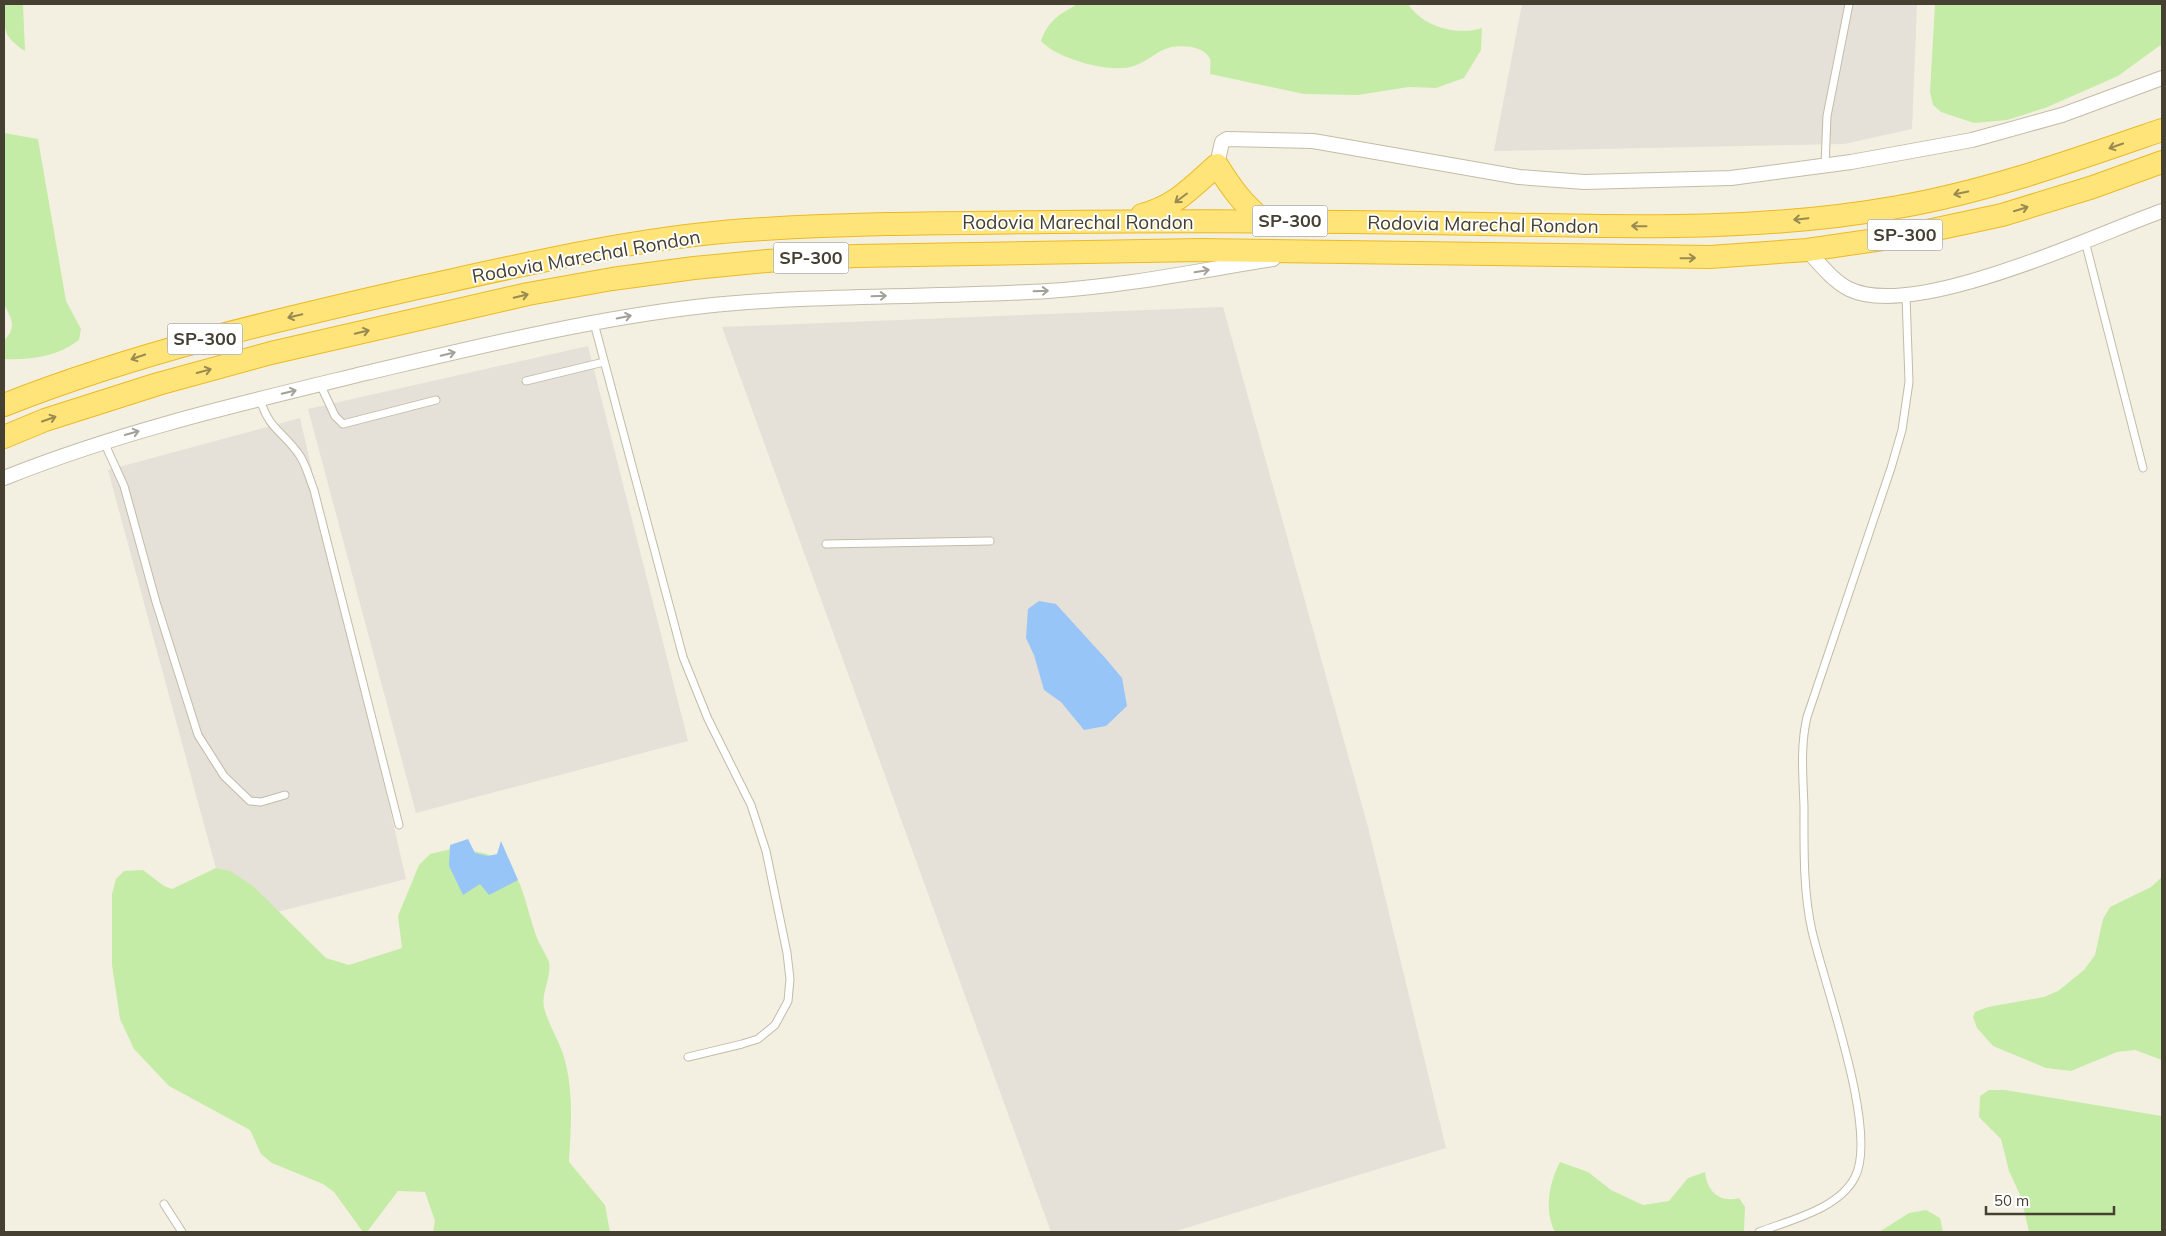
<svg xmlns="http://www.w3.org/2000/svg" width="2166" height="1236" font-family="Mulish,sans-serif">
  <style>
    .industrial { fill: #e5e0d8 }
    .green { fill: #c5eca6 }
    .water { fill: #98c5f7 }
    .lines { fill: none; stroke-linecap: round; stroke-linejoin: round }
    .service-casing { stroke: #c2bca7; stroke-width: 9 }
    .minor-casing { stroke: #c2bca7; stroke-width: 16 }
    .trunk-casing { stroke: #ecb923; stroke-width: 24 }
    .service { stroke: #fff; stroke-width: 7 }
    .minor { stroke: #fff; stroke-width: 14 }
    .trunk { stroke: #ffe479; stroke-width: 22 }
    .oneway { stroke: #998a52 }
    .oneway2 { stroke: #a2a098 }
    .labels { text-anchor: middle; stroke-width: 4; stroke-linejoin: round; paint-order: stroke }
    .shield { fill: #fff; stroke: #7d7970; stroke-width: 1 }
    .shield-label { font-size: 18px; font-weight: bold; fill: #454032 }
    .street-label { font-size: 19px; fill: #454032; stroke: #fff }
  </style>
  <rect width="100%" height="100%" fill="#f3f0e2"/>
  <!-- industrial -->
  <g class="industrial">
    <polygon points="1522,4 1917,4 1912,129 1844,144 1494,151"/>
    <polygon points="1223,307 1368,827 1446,1148 1173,1232 1051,1232 722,327"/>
    <polygon points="588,346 688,741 416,813 308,409"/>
    <polygon points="300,418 406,879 231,924 108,470"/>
  </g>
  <!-- green -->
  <g class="green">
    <path d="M4 4H23L25 51C3 37 4 29 4 4Z"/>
    <path d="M1078 4H1408C1423 27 1457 36 1482 28L1481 50 1464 78 1436 88 1409 87 1358 95 1304 94 1210 74C1210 69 1211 63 1210 59 1205 46 1183 45 1172 47 1159 49 1147 62 1134 66 1111 74 1057 59 1041 41 1048 21 1059 14 1078 4Z"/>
    <polygon points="1935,4 2162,4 2162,44 2118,76 2045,108 2007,120 1974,123 1941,112 1933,105 1930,92"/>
    <path d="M4 133 38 139 66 301 81 329 79 340C56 357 32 360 4 359V341C17 326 12 320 4 304Z"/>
    <path d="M451 849C525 852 517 881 537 938 540 946 546 954 549 962 552 976 541 993 544 1007 548 1024 559 1040 564 1057 574 1092 571 1126 569 1162L605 1205 610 1232H433L435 1221 425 1192 398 1191 367 1232H363L334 1192 323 1184 272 1163 261 1154 250 1130 169 1086 134 1049 120 1019 112 965V894L116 879 124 871 143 870 164 886 172 889 216 868 230 871 253 886 326 958 349 965 402 948 398 916 419 865 430 854Z"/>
    <polygon points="2162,877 2162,1060 2135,1050 2117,1052 2071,1071 2046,1068 1993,1046 1977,1028 1973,1017 1975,1012 1988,1007 2044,997 2058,991 2084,970 2095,955 2103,919 2110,907 2151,887"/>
    <polygon points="1989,1090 2005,1090 2162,1116 2162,1232 2029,1232 2021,1197 2009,1171 2001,1139 1979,1117 1980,1096"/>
    <path d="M1560 1162 1588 1172 1611 1190 1643 1205 1669 1201 1688 1178 1705 1172C1707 1192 1720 1203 1739 1198L1745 1207 1744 1232H1555C1544 1210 1549 1183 1560 1162Z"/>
    <polygon points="1926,1210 1940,1218 1943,1232 1879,1232 1909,1213"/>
  </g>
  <!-- water -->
  <g class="water">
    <polygon points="1039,601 1056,604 1107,660 1122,678 1127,706 1106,726 1084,730 1061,702 1044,690 1034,655 1026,638 1028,609"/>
    <polygon points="468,839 475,853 488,856 497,854 501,841 518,880 489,895 480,884 463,895 449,866 450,845"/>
  </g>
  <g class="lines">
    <defs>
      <g id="service">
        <polyline points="1825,165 1827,116 1849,4"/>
        <polyline points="2085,241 2143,468"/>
        <polyline points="594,323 683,657 708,719 751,805 766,851 787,953 790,979 788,1001 775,1025 758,1039 742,1044 688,1057"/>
        <polyline points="526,381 604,362"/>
        <polyline points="320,384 335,416 343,424 436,400"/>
        <path d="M260 399C269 429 281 430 298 453 306 463 309 478 314 490L399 825"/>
        <polyline points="104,442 124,486 156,602 198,735 224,776 250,801 261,802 285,795"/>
        <polyline points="826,544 990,541"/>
        <polyline points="164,1204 182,1232"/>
        <path d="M1759 1232C1790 1220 1839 1209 1855 1177 1879 1131 1824 984 1812 931 1803 891 1804 848 1804 807 1803 776 1800 747 1807 717L1891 468 1902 430 1909 382 1906 296"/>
      </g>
      <g id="minor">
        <polyline points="1217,165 1222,142 1227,139 1313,141 1519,177 1584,182 1731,178 1851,162 1972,140 2062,115 2162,78"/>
        <path d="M1807 250C1819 263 1833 281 1849 289 1914 321 2094 235 2162 211"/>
        <path d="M4 478C121 431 243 403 366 373 477 347 589 319 704 306 818 294 933 298 1048 291 1124 286 1198 271 1273 259"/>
      </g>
      <g id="trunk">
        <path d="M1142 215C1176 206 1191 188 1217 165 1232 189 1242 203 1264 221"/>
        <path d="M4 405C138 352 277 320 417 288 531 263 647 235 764 229 859 223 955 223 1051 222 1176 221 1300 221 1425 223 1583 225 1742 235 1898 207 1989 191 2075 160 2162 130"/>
        <polyline points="4,437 45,420 158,384 271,353 528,294 612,279 694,268 766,261 856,256 1200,250 1710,257 1807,250 1904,236 2002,215 2093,187 2162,162"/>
      </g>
    </defs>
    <!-- service casing -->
    <use href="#service" class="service-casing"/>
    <!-- minor casing -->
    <use href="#minor" class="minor-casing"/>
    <!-- trunk casing -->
    <use href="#trunk" class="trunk-casing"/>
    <!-- service -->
    <use href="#service" class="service"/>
    <!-- minor -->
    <use href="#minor" class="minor"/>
    <!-- trunk -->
    <use href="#trunk" class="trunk"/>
  </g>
  <!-- one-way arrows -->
  <defs><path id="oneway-shaft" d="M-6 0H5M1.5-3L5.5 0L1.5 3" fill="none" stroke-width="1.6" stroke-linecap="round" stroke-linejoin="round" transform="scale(1.25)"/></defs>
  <g class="oneway">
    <use href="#oneway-shaft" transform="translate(2116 146) rotate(161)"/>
    <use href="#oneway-shaft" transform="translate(1961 193) rotate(168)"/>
    <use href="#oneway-shaft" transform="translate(1181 198) rotate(143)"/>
    <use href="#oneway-shaft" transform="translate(2021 209) rotate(-17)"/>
    <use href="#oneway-shaft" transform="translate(1801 219) rotate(174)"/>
    <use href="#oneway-shaft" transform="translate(1639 226) rotate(-179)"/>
    <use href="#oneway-shaft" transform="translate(1688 258) rotate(-1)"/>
    <use href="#oneway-shaft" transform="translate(521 296) rotate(-13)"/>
    <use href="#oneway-shaft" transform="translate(295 316) rotate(167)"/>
    <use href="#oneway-shaft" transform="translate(362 332) rotate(-13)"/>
    <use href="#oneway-shaft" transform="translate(138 357) rotate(161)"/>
    <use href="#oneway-shaft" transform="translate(204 371) rotate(-15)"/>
    <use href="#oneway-shaft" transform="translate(49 419) rotate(-19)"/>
  </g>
  <g class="oneway2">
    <use href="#oneway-shaft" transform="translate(1202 271) rotate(-9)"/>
    <use href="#oneway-shaft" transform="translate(1041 291) rotate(-2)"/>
    <use href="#oneway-shaft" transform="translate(879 296) rotate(-2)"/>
    <use href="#oneway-shaft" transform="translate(624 317) rotate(-11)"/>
    <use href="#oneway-shaft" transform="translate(448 354) rotate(-13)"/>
    <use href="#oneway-shaft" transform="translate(289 392) rotate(-13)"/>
    <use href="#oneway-shaft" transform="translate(132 433) rotate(-16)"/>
  </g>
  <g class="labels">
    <!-- shield labels -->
    <g class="shield">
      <rect x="1252.5" y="205.5" width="75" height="31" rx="4"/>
      <rect x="1867.5" y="219.5" width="75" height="31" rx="4"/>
      <rect x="773.5" y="242.5" width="75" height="31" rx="4"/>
      <rect x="167.5" y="323.5" width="75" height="31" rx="4"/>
    </g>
    <g class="shield-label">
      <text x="1290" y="227">SP-300</text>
      <text x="1905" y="241">SP-300</text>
      <text x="811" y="264">SP-300</text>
      <text x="205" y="345">SP-300</text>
    </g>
    <!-- street labels -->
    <g class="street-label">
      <text x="1078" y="229">Rodovia Marechal Rondon</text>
      <text transform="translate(1483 224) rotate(1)" y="7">Rodovia Marechal Rondon</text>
      <text transform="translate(586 256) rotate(-10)" y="7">Rodovia Marechal Rondon</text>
    </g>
  </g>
  <!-- border -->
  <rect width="2166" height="1236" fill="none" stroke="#454032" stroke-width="10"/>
  <!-- scale -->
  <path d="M1986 1206v8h128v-8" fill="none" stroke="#454032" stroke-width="2.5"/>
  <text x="1994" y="1206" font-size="15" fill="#454032" stroke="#ffffff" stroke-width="4" paint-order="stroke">50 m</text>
</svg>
